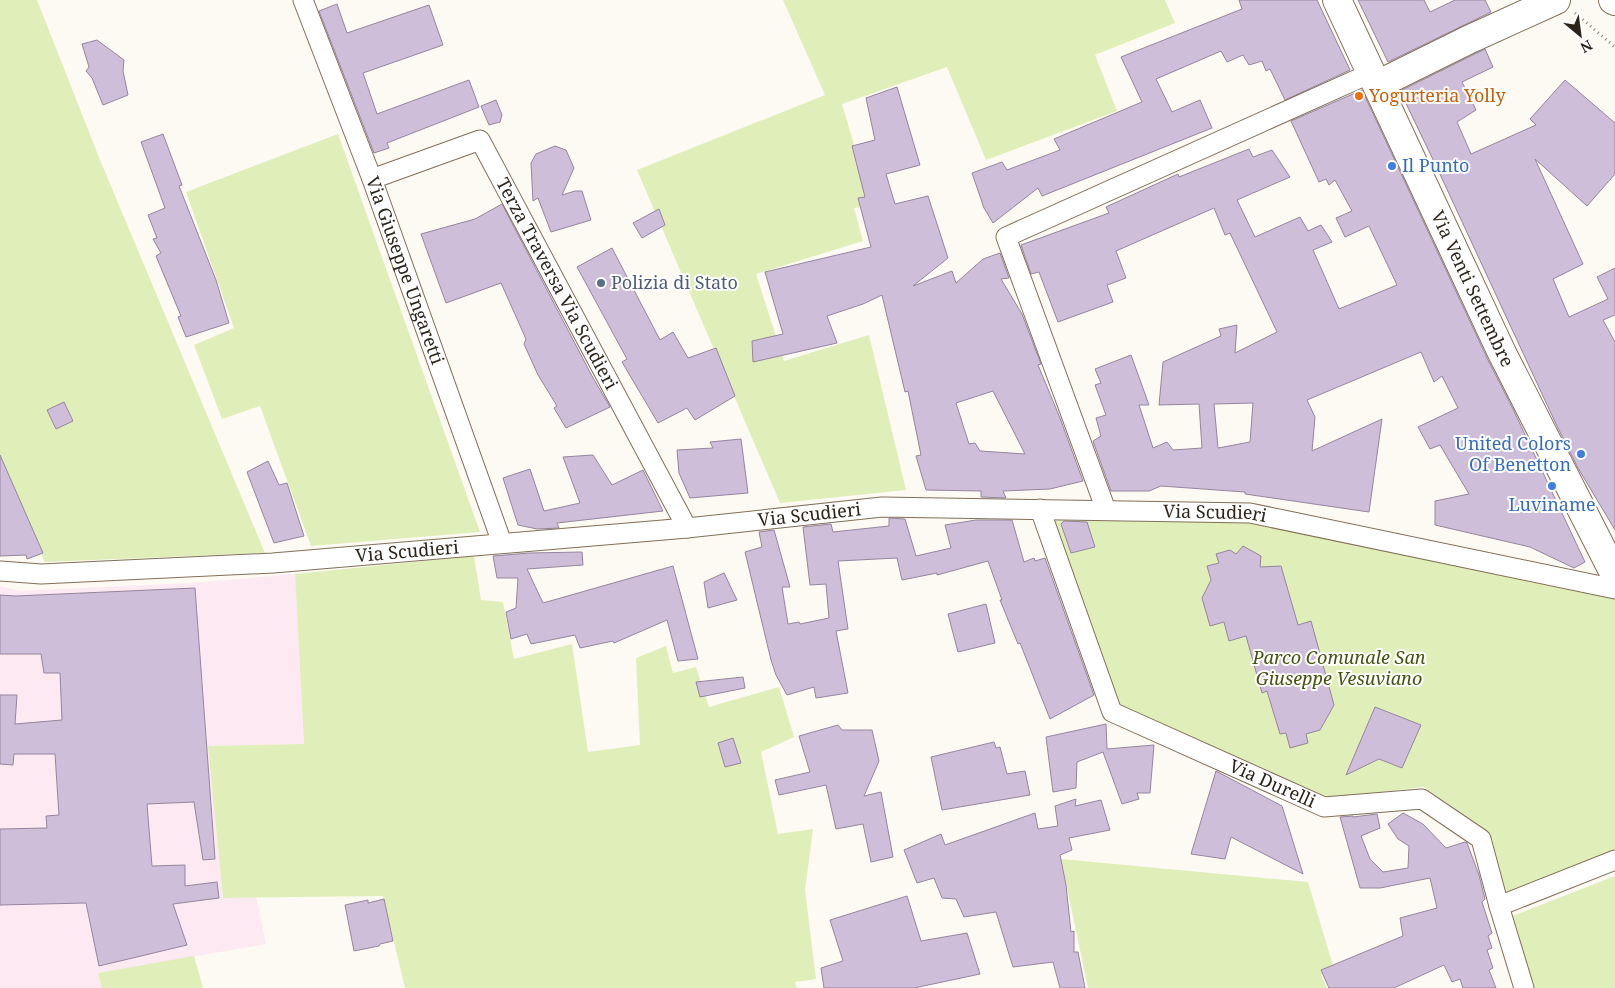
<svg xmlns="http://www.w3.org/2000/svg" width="1615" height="988" font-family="'Noto Serif',serif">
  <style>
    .industrial { fill: #fde9f2 }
    .green { fill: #e0eeba }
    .building { fill: #cfbed9; stroke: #95859e; fill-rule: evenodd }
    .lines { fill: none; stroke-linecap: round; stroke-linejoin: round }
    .street-casing { stroke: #826f58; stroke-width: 21 }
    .secondary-casing { stroke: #826f58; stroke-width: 30 }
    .path { stroke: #8f8981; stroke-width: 3; stroke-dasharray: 1 4; stroke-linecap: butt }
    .street { stroke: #fff; stroke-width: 19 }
    .secondary { stroke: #fff; stroke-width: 28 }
    .food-dot { fill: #e8710a; stroke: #fff; stroke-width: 2 }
    .shop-dot { fill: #3f7fe0; stroke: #fff; stroke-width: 2 }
    .service-dot { fill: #5c6f8a; stroke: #fff; stroke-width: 2 }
    .labels { text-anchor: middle; stroke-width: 4; stroke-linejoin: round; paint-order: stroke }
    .food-label { font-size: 18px; fill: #c56008; stroke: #fff; text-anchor: start }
    .shop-label { font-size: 18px; fill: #366cbe; stroke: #fff; text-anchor: start }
    .street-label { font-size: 18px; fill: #2d251c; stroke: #fff }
    .service-label { font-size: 18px; fill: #4e5e75; stroke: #fff; text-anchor: start }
    .park-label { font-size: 18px; font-style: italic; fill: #46530f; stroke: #fff }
  </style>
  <rect width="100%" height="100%" fill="#fdf9f3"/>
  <!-- industrial -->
  <polygon class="industrial" points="295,574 304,744 208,746 223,898 256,897 266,944 99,973 102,988 0,988 0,586 20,591 193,583"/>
  <!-- green -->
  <g class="green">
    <polygon points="0,0 37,0 100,160 265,553 45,562 0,461"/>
    <polygon points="783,0 1165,0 1175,23 1095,55 1117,111 986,160 947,67 842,104 872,206 854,208 863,241 756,274 784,361 869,335 906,490 780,503 637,170 825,95"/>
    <polygon points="338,134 480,532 311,546 260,406 222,419 194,345 234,328 186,192"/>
    <polygon points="1052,517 1251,520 1615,598 1615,852 1505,895 1490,833 1424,787 1322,799 1117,707"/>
    <polygon points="474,556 481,600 503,602 514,659 572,644 588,752 640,745 636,658 666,646 673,673 696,667 709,707 779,687 794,737 761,752 778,834 813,829 805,890 816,979 795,982 797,988 405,988 383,896 223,898 208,746 304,744 295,574"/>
    <polygon points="1061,859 1308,882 1334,969 1321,975 1327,988 1088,988"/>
    <polygon points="1615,876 1615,988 1533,988 1510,917"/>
    <polygon points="194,956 203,988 102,988 98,973"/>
  </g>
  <!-- building -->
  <g class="building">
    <polygon points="1239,0 1317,0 1350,70 1285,100 1270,69 1266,71 1262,61 1249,65 1243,55 1227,62 1221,51 1156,79 1172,112 1200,100 1212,128 1042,196 1038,188 993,223 984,208 972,173 1002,162 1007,170 1060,150 1054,139 1142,102 1121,57 1242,9"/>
    <polygon points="1358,0 1424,0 1430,12 1455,0 1485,0 1491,12 1388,62"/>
    <polygon points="337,4 347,33 429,5 443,45 363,73 377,114 469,80 479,107 387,143 389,148 374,153 319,11"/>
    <polygon points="97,40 124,60 123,71 128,95 103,105 92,78 86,71 89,67 82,44"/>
    <polygon points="1485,49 1493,67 1462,82 1476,110 1457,122 1471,154 1536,125 1530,119 1565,80 1615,123 1615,174 1587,206 1535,159 1583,264 1553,279 1569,317 1608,299 1597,277 1615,268 1615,315 1603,320 1615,342 1615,530 1578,468 1556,424 1438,170 1400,91"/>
    <path d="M897 87 920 165 886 174 895 204 928 196 948 258 913 286 952 271 956 283 983 259 1000 253 1009 278 1001 279 1022 314 1041 364 1038 365 1060 418 1083 481 1050 489 1003 491 1006 498 981 497V491L926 490 916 456 921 455 908 391 905 392 882 295 863 304 827 316 837 343 753 362 752 341 783 334 765 272 871 247 858 198 865 197 852 146 875 140 866 98ZM993 391 1025 454 980 451 975 443 969 444 956 403Z"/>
    <path d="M1362 90 1488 360 1513 409 1585 562 1574 568 1530 547 1435 525V501L1469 494 1440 445 1430 449 1418 427 1458 408 1442 376 1434 382 1421 352 1307 400 1315 417 1312 451 1382 419 1369 512 1245 494V492L1161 486 1149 491H1111L1093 441 1101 436 1096 418 1106 415 1095 385 1101 383 1095 369 1131 355 1149 405H1139L1153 448 1167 442 1173 450 1202 448 1199 404 1159 405 1163 362 1221 336 1219 329 1237 325 1235 353 1277 332 1230 233 1225 235 1214 208 1116 251 1126 278 1107 285 1113 302 1058 322 1039 272 1031 274 1021 245 1109 213 1106 207 1178 174 1179 177 1249 149 1253 157 1272 150 1290 177 1237 200 1255 237 1300 217 1308 231 1321 225 1332 242 1313 250 1339 309 1397 285 1369 226 1345 237 1336 218 1352 211 1335 180 1329 185 1326 179 1319 182 1291 121ZM1253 403 1250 442 1218 448 1214 404Z"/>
    <polygon points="496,100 502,115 500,122 489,125 481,106"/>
    <polygon points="163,134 182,185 179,186 216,280 229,323 186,337 178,317 181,316 156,256 161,253 153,239 157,238 148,215 165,208 141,142"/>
    <polygon points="555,146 566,150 574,168 562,195 575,191 582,191 591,220 551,232 538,198 533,201 531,163 536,154"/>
    <polygon points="502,204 592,376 610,407 566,428 554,408 557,406 538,375 524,344 526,339 501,283 446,303 421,234 475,219"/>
    <polygon points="659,209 665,225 642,238 633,223"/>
    <polygon points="612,248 660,340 673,332 688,358 716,348 735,396 695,420 687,408 658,423 622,362 627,359 577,267"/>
    <polygon points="64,402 73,421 56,429 47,410"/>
    <polygon points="741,439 748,493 690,498 679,473 677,450 713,448 710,442"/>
    <polygon points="0,455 43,553 27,559 26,555 0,556"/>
    <polygon points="593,455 612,485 643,470 663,511 557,523 559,528 537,529 518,525 503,478 530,469 544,511 580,503 563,457"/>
    <polygon points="268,461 279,485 287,483 304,536 274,543 247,472"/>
    <polygon points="889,518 905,519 916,556 951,548 945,525 976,520 1012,520 1024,562 1034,558 1035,561 1045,558 1094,695 1050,719 1020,643 1018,644 1000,600 1002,600 988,561 937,575 937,573 902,580 897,558 838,561 848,629 836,631 848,693 816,698 814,687 787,695 776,675 771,660 745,552 762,547 759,532 774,530 790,587 782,587 788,624 799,622 800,624 829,618 826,584 810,585 803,527 831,524 833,532 889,526"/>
    <polygon points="1064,521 1087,522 1095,547 1071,553 1061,524"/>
    <polygon points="1243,546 1261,556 1260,567 1281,566 1298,625 1311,621 1334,705 1320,730 1306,734 1308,743 1290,748 1286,733 1280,734 1267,691 1262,693 1246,636 1229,641 1224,622 1210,626 1202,598 1211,580 1207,566 1219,563 1216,554 1230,550 1236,554"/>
    <polygon points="582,552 583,565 527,569 543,603 673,566 698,659 678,661 667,620 614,643 613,641 580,648 575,635 531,644 527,634 511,639 506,612 516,608 518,578 497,578 493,556 529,553"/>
    <polygon points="724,573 737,600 708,608 704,582"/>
    <polygon points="195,588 215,859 203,860 194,802 147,804 152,866 185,865 185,886 217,882 219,898 173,904 187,945 99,966 86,903 0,905 0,829 47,828 46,816 59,815 55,754 14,754 13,765 0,764 0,695 17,695 15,724 62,720 60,673 44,673 41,654 0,654 0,595 16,596"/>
    <polygon points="986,604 995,643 958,652 948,614"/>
    <polygon points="743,677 745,688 700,697 696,682"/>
    <polygon points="1375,707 1421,725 1402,768 1379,759 1346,775"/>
    <polygon points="1106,724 1107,749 1154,745 1150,793 1137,793 1139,799 1122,804 1103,752 1077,762 1076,788 1053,792 1046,737"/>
    <polygon points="838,725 842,730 872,730 879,761 864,796 881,792 893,857 871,862 863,824 836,829 826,785 779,795 775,780 810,772 799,736"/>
    <polygon points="733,738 741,763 725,767 718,743"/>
    <polygon points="994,742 996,748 1000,747 1007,774 1025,771 1030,795 942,810 931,757"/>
    <polygon points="1216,771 1282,806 1303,874 1231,837 1225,859 1191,854"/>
    <polygon points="1076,799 1075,806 1101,800 1110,830 1069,838 1072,850 1060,855 1066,885 1071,932 1074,931 1074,952 1078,952 1085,988 1060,988 1053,962 1013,967 996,912 964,917 956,899 942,898 934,878 917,883 904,850 941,834 945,845 1035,813 1038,829 1058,826 1055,806"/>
    <polygon points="1403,813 1423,824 1446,848 1465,842 1467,843 1479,875 1485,899 1482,902 1492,933 1488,936 1492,948 1487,950 1493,968 1489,970 1496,988 1463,988 1460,979 1452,982 1444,965 1394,988 1329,988 1321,970 1403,936 1400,918 1437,908 1430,878 1380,888 1360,888 1340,817 1353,816 1353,817 1377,814 1380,828 1361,836 1370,859 1383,872 1408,868 1409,846 1398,839 1388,824"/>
    <polygon points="907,896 921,941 967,933 980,974 914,988 824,988 821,968 843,961 830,920"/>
    <polygon points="384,899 393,941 380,944 379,946 354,951 345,905 368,900 368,903"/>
  </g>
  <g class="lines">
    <defs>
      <g id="street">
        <path id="s1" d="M303 0 372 179 502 543"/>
        <path id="s2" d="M372 179 480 140 687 528"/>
        <path id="s3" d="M1040 509 1112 712 1324 807 1422 799 1481 839 1499 906 1615 860"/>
        <polyline points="1106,510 1006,237 1371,73"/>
        <path id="s4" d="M0 571 41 574 273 563 687 528 882 507 1250 513 1615 589"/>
        <polyline points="1499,906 1524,988"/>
      </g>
      <g id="secondary">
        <path id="s5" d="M1337 0 1502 353 1615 575"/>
        <polyline points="1613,0 1615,1"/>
        <polyline points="1377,85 1468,40 1556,0"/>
      </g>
    </defs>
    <!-- street casing -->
    <use href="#street" class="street-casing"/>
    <!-- secondary casing -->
    <use href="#secondary" class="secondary-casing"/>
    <!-- path -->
    <polyline class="path" points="1575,13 1615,47"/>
    <!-- street -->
    <use href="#street" class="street"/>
    <!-- secondary -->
    <use href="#secondary" class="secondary"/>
  </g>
  <!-- markers -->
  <circle class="food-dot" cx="1359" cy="96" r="5"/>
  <g class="shop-dot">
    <circle cx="1392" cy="166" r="5"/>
    <circle cx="1581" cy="454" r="5"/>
    <circle cx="1552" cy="486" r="5"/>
  </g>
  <circle class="service-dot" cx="601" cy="283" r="5"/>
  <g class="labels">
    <!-- food labels -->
    <g class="food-label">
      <text x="1369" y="102">Yogurteria Yolly</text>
    </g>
    <!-- shop labels -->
    <g class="shop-label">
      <text x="1402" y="172">Il Punto</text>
      <text x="1571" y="450" text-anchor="end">United Colors<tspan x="1571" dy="21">Of Benetton</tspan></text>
      <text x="1552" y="511" text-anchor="middle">Luviname</text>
    </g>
    <!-- street labels -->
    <g class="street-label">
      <text dy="6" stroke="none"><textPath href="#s1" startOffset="289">Via Giuseppe Ungaretti</textPath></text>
      <text dy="6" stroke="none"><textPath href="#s2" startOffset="278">Terza Traversa Via Scudieri</textPath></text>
      <text dy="6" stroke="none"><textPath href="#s5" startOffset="319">Via Venti Settembre</textPath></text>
      <text dy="6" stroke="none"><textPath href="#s4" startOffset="812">Via Scudieri</textPath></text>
      <text dy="6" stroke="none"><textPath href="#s4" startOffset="1218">Via Scudieri</textPath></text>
      <text dy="6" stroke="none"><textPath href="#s4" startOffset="408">Via Scudieri</textPath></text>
      <text dy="6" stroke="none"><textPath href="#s3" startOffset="391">Via Durelli</textPath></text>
    </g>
    <!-- service labels -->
    <g class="service-label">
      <text x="611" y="289">Polizia di Stato</text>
    </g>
    <!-- park labels -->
    <g class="park-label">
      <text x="1339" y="664">Parco Comunale San<tspan x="1339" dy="21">Giuseppe Vesuviano</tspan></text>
    </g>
  </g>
  <!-- north arrow -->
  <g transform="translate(1580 35) rotate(151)" stroke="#ffffff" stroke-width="4" paint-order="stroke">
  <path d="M0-4L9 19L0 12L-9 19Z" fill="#2d251c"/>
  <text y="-8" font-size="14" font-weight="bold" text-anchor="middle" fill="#2d251c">N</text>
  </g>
</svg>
